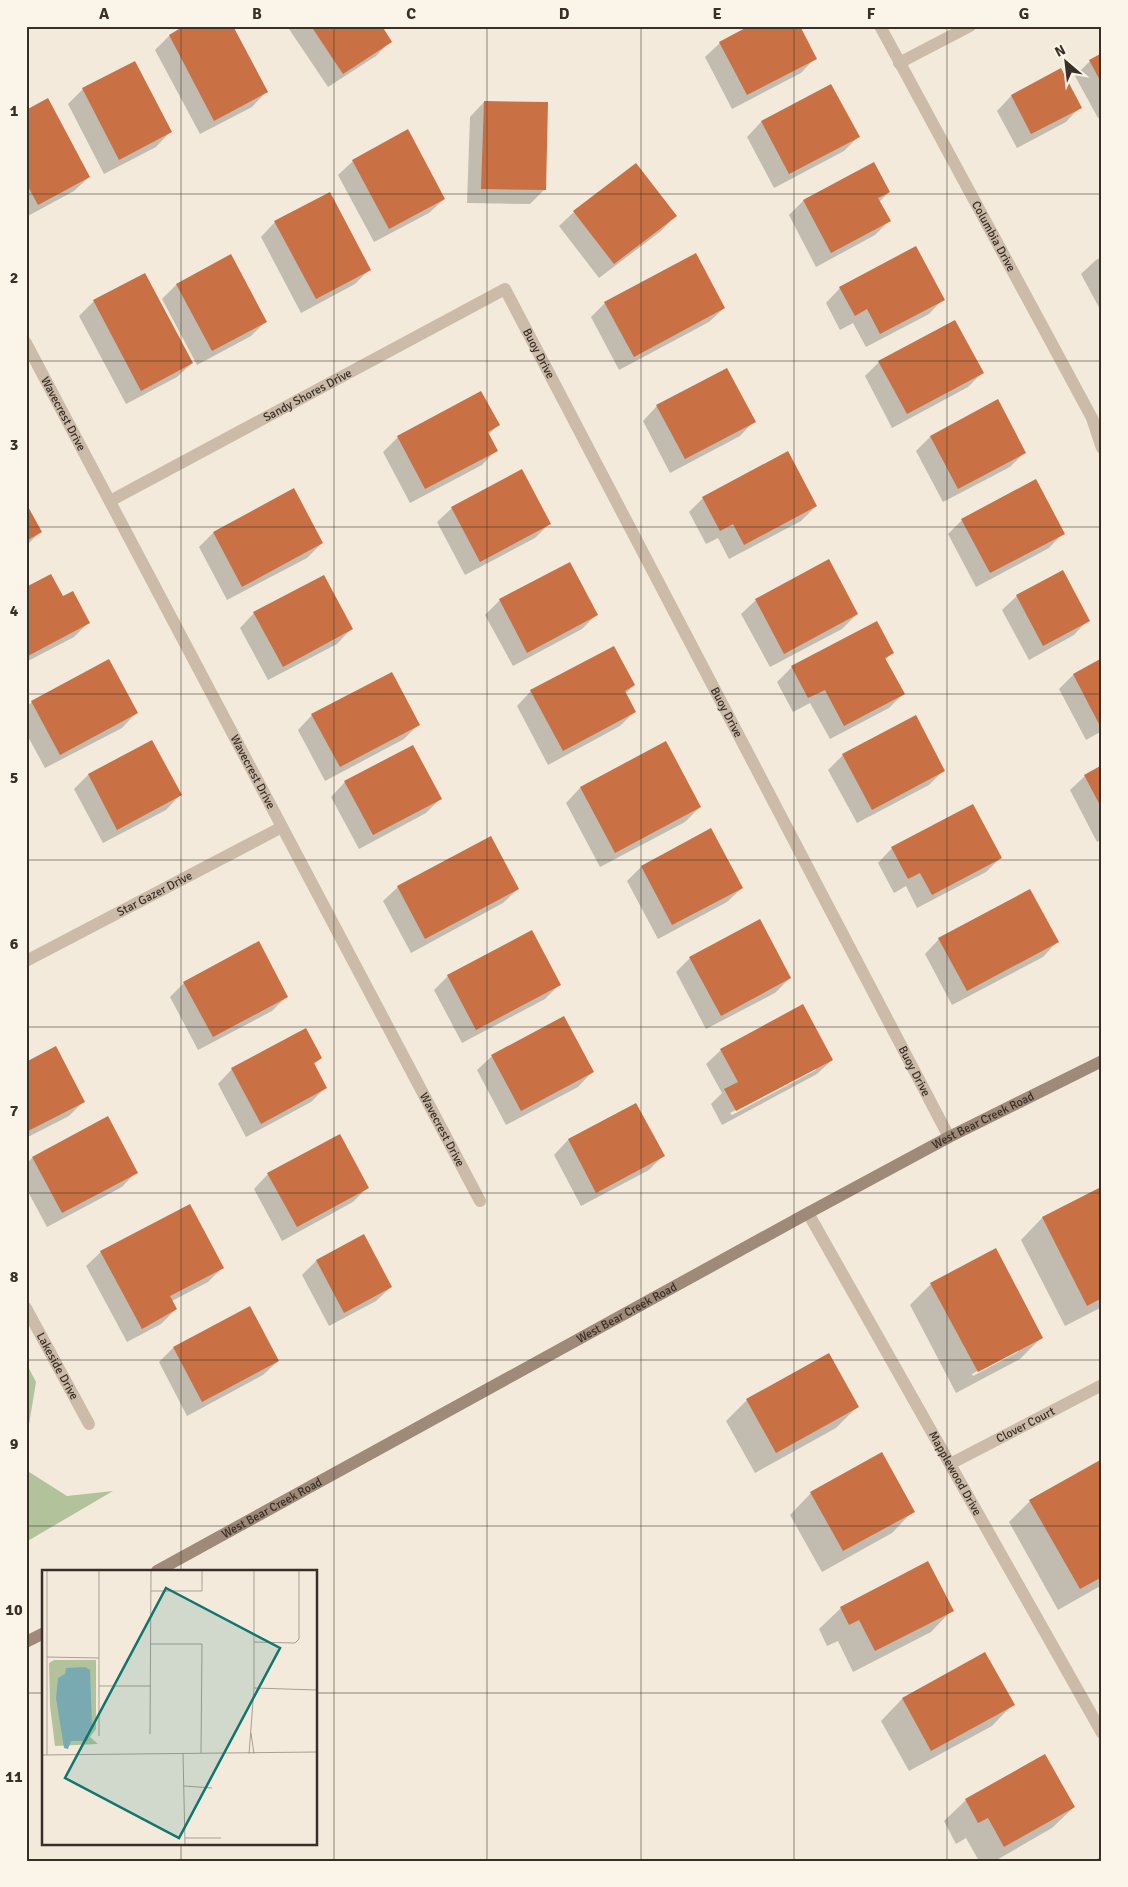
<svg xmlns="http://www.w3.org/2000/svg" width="1128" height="1887" font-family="Signika,sans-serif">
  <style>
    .green { fill: #b2c39c }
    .shadow { fill: #0003; fill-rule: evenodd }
    .building { fill: #c97144 }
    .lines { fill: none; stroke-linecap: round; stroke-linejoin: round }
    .minor { stroke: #ccbba8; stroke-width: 12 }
    .secondary { stroke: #9f8a79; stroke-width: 12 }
    .grid { fill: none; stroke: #382f28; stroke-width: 1; stroke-opacity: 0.55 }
    .labels { text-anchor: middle; stroke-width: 4.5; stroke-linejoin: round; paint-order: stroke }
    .street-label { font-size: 12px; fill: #382f28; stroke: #faf4e9 }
    .inset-road { fill: none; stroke: #a89f94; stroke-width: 1 }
    .view { fill: #0f766e; fill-opacity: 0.15; stroke: #0f766e; stroke-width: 2.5 }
    .inset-edge { fill: none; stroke: #382f28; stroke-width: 2.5 }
    .neatline { fill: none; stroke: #382f28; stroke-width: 2 }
    .grid-label { font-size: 16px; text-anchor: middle; font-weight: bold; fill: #382f28 }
  </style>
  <rect width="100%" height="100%" fill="#f3eadc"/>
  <!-- green -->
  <g class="green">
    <polygon points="26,1363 36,1382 26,1443"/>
    <polygon points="26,1470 67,1496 113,1491 26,1542"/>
  </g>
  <!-- shadow -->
  <g class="shadow">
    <polygon points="287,26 380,26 390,41 376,56 328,87"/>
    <polygon points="169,36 266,92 252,107 200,134 155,50"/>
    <polygon points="720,43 815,58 801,73 732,109 705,57"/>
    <polygon points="1102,55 1102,117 1098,118 1075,76 1090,61"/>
    <polygon points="1060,70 1080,107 1066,122 1017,148 997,111 1011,96"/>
    <polygon points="831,85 858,137 844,151 774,188 747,137 761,122"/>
    <polygon points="83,89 170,132 156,147 104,174 68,104"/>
    <polygon points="484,102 545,189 530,204 467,203 470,117"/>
    <polygon points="26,112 89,177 74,191 26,217"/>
    <polygon points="353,161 444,199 429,213 374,242 338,175"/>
    <polygon points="874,163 889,192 879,202 889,221 875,235 816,267 789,215 803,201"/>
    <polygon points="574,212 675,216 661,231 599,278 559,226"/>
    <polygon points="275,222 370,269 355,284 301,313 261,237"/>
    <polygon points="231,256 266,321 251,336 197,365 162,299 176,285"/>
    <polygon points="1102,257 1102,313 1081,274 1096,260"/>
    <polygon points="145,274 192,363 177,377 126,404 79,316 94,301"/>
    <polygon points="840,288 943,299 929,314 866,347 853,323 840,330 826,303"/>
    <polygon points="605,303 724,308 709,322 619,370 591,317"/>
    <polygon points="879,362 982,373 968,387 892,428 865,376"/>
    <polygon points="997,401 1025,452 1010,467 943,502 916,451 930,437"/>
    <polygon points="657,406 754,421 740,436 670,473 643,421"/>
    <polygon points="498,425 488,435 496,450 482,465 410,503 383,452 398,437"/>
    <polygon points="703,498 816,506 801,521 729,559 718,538 706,544 689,512"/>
    <polygon points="26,506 40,532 26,546"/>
    <polygon points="452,508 549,524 535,538 465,575 437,522"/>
    <polygon points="962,520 1063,533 1049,548 976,587 948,534"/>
    <polygon points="213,533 322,543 307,558 227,600 199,547"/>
    <polygon points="26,589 63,598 88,623 74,637 26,662"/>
    <polygon points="1017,596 1088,620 1074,635 1029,660 1002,610"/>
    <polygon points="500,600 596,615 582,629 513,666 485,615"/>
    <polygon points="756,600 857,614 842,629 770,667 741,614"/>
    <polygon points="254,613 351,629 337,644 268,680 240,628"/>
    <polygon points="892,653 885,660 903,694 889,708 830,739 810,703 793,712 777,682 792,667"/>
    <polygon points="1102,660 1102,731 1086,740 1059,689 1073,675"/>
    <polygon points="634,685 625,694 634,712 620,726 548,765 517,706 531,691"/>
    <polygon points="32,702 136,713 122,728 45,768 26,733 26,707"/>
    <polygon points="312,715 418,725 404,739 325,781 298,730"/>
    <polygon points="151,741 180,795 166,810 103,843 74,789 88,775"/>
    <polygon points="666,743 700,807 685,822 600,867 566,803 580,788"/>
    <polygon points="843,755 944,770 929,785 857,823 828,770"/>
    <polygon points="1102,767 1102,839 1097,842 1070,790 1085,776"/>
    <polygon points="345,782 440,799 426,813 359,849 331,797"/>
    <polygon points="892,848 1000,858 986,872 917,908 906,886 894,893 878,863"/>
    <polygon points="641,867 742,888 727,902 658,939 627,881"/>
    <polygon points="398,887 518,889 503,903 411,953 383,901"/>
    <polygon points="939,939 1057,942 1043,957 952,1005 925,954"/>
    <polygon points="690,958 790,978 775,993 706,1029 676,972"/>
    <polygon points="448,976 560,984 545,999 462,1043 434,990"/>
    <polygon points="184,983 287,996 272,1011 198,1050 170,997"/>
    <path d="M721 1050 832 1060 817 1074 722 1125 711 1104 722 1093 706 1064ZM816 1068V1070L732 1115 730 1113Z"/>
    <polygon points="492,1056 592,1072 578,1087 506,1125 477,1070"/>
    <polygon points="321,1058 313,1065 325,1088 311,1102 246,1137 218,1084 232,1069"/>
    <polygon points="26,1063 83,1102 69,1116 26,1138"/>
    <polygon points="636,1105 663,1156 649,1170 581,1206 554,1155 568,1140"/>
    <polygon points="32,1158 136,1172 122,1187 47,1227 26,1188 26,1164"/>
    <polygon points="268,1174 368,1187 353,1202 282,1241 254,1189"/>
    <polygon points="1098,1190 1102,1197 1102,1307 1065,1326 1021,1240 1042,1218"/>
    <polygon points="101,1252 222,1268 208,1282 172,1301 176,1309 161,1324 127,1342 86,1266"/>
    <polygon points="316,1261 391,1287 376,1301 329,1326 302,1275"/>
    <path d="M931 1284 1042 1337 1020 1359 956 1393 910 1305ZM1018 1350V1352L973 1376 972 1374Z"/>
    <polygon points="173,1348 278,1361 263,1375 187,1416 159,1362"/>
    <polygon points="747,1400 857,1407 836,1428 755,1473 726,1421"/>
    <polygon points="1102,1461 1102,1585 1058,1610 1009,1522 1030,1501"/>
    <polygon points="811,1493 913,1511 892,1533 822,1572 790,1515"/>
    <polygon points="841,1608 952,1610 931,1632 853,1672 838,1641 827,1646 819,1629"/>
    <polygon points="985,1654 1013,1704 992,1726 909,1771 881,1721 902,1699"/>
    <polygon points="966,1800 1074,1807 1052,1828 995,1861 979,1861 966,1838 956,1844 944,1821"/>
    <polygon points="1100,1857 1102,1861 1094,1861"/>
  </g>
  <!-- building -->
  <g class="building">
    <polygon points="184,26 233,26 268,92 214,121 169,35"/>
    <polygon points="311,26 382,26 392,42 343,74"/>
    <polygon points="749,26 800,26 817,59 747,95 719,42"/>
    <polygon points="1102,53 1102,84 1089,60"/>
    <polygon points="135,61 172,132 119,160 82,88"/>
    <polygon points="1061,68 1082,108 1031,134 1011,95"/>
    <polygon points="831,84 860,137 789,174 761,121"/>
    <polygon points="48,98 90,177 38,205 26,183 26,110"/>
    <polygon points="484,101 548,102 546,190 481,189"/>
    <polygon points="408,129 445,199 389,229 352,160"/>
    <polygon points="874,162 890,192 878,198 891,221 831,253 803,200"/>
    <polygon points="636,163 677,216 614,264 573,211"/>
    <polygon points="330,192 371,270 316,299 274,221"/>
    <polygon points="916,246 945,300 880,334 867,309 855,316 839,287"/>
    <polygon points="696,253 725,308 634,357 604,302"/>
    <polygon points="231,254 267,322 212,351 176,284"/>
    <polygon points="145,273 193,363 141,391 93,300"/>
    <polygon points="955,320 984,373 907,414 878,361"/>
    <polygon points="727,368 756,422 685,459 656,405"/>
    <polygon points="481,391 500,425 488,432 498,451 425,489 397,436"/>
    <polygon points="998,399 1026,453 958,489 930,436"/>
    <polygon points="788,451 817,506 744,545 733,524 720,531 702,497"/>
    <polygon points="522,469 551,524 480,562 451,507"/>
    <polygon points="1036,479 1065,534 990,573 961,519"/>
    <polygon points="294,488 323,543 242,587 213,532"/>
    <polygon points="26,503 42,532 26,541"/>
    <polygon points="829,559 858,614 784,654 755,599"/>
    <polygon points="570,562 598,615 527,653 499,599"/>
    <polygon points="1063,570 1090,621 1043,646 1016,595"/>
    <polygon points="51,574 63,596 73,591 90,623 26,657 26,587"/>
    <polygon points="324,575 353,629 283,667 253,612"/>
    <polygon points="877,621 894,653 885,658 905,694 844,726 825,690 808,698 791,666"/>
    <polygon points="614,646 635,685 625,691 636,712 563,751 530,690"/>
    <polygon points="1102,658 1102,726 1100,726 1073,674"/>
    <polygon points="109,659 138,713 60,755 31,701"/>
    <polygon points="392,672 420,725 340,767 311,714"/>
    <polygon points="916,715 945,771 872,810 842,754"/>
    <polygon points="152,740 182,795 117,830 88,774"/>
    <polygon points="666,741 701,807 615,853 580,787"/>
    <polygon points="413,745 442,799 373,835 344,781"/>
    <polygon points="1102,765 1102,809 1084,775"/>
    <polygon points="973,804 1002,858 932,895 920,873 908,879 891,847"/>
    <polygon points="711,828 743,888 672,925 641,866"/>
    <polygon points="491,836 519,889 425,939 397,886"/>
    <polygon points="1030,889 1059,942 967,991 938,938"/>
    <polygon points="760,919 791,978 721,1016 689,957"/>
    <polygon points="532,930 561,985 476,1030 447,975"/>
    <polygon points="259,941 288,997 213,1037 183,982"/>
    <polygon points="803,1004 833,1060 736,1111 724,1089 738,1082 720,1049"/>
    <polygon points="564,1016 594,1072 521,1111 491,1055"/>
    <polygon points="306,1028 322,1058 314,1063 327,1088 261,1124 231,1068"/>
    <polygon points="56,1046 85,1102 26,1132 26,1062"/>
    <polygon points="636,1103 665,1156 596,1193 568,1139"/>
    <polygon points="108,1116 138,1173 62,1213 32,1157"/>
    <polygon points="340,1134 369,1188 297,1227 267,1173"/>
    <polygon points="1099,1188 1102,1194 1102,1298 1087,1306 1042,1217"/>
    <polygon points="190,1204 224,1268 170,1296 177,1309 142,1329 100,1251"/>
    <polygon points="364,1234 392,1287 344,1313 316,1260"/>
    <polygon points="996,1248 1043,1338 978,1372 930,1283"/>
    <polygon points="250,1306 279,1361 202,1402 173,1347"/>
    <polygon points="829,1353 859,1407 776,1453 746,1399"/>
    <polygon points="882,1452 915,1512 843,1551 810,1492"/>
    <polygon points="1102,1459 1102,1577 1080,1589 1029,1500"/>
    <polygon points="928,1561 954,1611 875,1651 859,1620 849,1625 840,1607"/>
    <polygon points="985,1652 1015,1705 931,1751 902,1698"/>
    <polygon points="1045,1754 1075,1807 1004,1847 988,1818 978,1823 965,1799"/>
  </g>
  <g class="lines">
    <!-- minor -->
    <g class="minor">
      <path id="s1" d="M880 26 1092 418 1102 448"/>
      <polyline points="899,63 970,26"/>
      <path id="s2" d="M26 343 480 1201"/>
      <path id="s3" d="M110 501 505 289 949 1137"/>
      <path id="s4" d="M26 961 282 827"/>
      <path id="s5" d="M808 1213 1102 1733"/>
      <path id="s6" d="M26 1308 89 1424"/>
      <path id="s7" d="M950 1464 1102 1385"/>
    </g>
    <!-- secondary -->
    <g class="secondary">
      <path id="s8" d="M157 1571 808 1213 949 1137 1102 1061"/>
      <polyline points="26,1642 44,1633"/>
    </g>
  </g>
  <!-- grid -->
  <path class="grid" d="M181 26V1571M334 26V1861M487 26V1861M641 26V1861M794 26V1861M947 26V1861M26 194H1102M26 361H1102M26 527H1102M26 694H1102M26 860H1102M26 1027H1102M26 1193H1102M26 1360H1102M26 1526H1102M26 1693H44M316 1693H1102M181 1843V1861"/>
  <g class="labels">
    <!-- street labels -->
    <g class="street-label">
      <text dy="4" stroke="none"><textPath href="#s1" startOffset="239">Columbia Drive</textPath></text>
      <text dy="4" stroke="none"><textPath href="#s3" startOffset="521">Buoy Drive</textPath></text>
      <text dy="4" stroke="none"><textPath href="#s3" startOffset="224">Sandy Shores Drive</textPath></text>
      <text dy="4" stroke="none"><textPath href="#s2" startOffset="80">Wavecrest Drive</textPath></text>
      <text dy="4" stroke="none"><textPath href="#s3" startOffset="926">Buoy Drive</textPath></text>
      <text dy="4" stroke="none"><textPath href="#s2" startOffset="485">Wavecrest Drive</textPath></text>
      <text dy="4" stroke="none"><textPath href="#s4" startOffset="145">Star Gazer Drive</textPath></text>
      <text dy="4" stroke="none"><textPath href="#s3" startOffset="1331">Buoy Drive</textPath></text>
      <text dy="4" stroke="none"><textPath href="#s8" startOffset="941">West Bear Creek Road</textPath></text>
      <text dy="4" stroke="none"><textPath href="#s2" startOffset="890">Wavecrest Drive</textPath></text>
      <text dy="4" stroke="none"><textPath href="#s8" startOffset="536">West Bear Creek Road</textPath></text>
      <text dy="4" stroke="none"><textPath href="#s6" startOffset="66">Lakeside Drive</textPath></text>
      <text dy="4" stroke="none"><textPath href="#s7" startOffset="85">Clover Court</textPath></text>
      <text dy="4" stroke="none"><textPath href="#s5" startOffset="299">Mapplewood Drive</textPath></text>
      <text dy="4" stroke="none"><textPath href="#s8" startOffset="131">West Bear Creek Road</textPath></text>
    </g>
  </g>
  <!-- overview -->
  <g transform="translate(42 1570)">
    <rect width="275" height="275" fill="#f3eadc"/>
    <path d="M12 90H54V159L48 167 56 174 13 176 8 136 7 93Z" fill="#b2c39c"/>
    <path d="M43 97 48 100 50 155 45 171H29L26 179 22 178 14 128 16 108 23 104 24 98Z" fill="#7aaab1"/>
    <path class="inset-road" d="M5 1V185M57 1V166M109 21H160V1M212 72 253 73 257 69V1M109 74H160L159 183M5 87 57 88M57 116H109M212 118 275 120M209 163 212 184M108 164 109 1M141 183 143 274M207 184 212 118V1M0 185 275 182M142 216 170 218M143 268H179"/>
    <path class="view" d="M124 18 238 78 137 268 23 208Z"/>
    <rect width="275" height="275" class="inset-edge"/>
  </g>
  <!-- border -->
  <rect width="1128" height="1887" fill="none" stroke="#faf4e9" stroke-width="55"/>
  <!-- north arrow -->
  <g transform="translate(1066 62) rotate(332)" stroke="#faf4e9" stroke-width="4" paint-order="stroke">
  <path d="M0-4L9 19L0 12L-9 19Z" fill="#382f28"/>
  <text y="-8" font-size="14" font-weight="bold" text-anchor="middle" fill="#382f28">N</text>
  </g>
  <rect x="28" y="28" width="1072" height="1832" class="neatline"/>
  <g class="grid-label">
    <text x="104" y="19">A</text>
    <text x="257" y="19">B</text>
    <text x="411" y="19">C</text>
    <text x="564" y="19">D</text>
    <text x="717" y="19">E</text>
    <text x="871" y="19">F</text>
    <text x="1024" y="19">G</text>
    <text x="14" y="116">1</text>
    <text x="14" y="283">2</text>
    <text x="14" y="450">3</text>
    <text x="14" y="616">4</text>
    <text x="14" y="783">5</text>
    <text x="14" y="949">6</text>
    <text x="14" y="1116">7</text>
    <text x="14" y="1282">8</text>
    <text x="14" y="1449">9</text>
    <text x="14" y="1615">10</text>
    <text x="14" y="1782">11</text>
  </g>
</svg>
